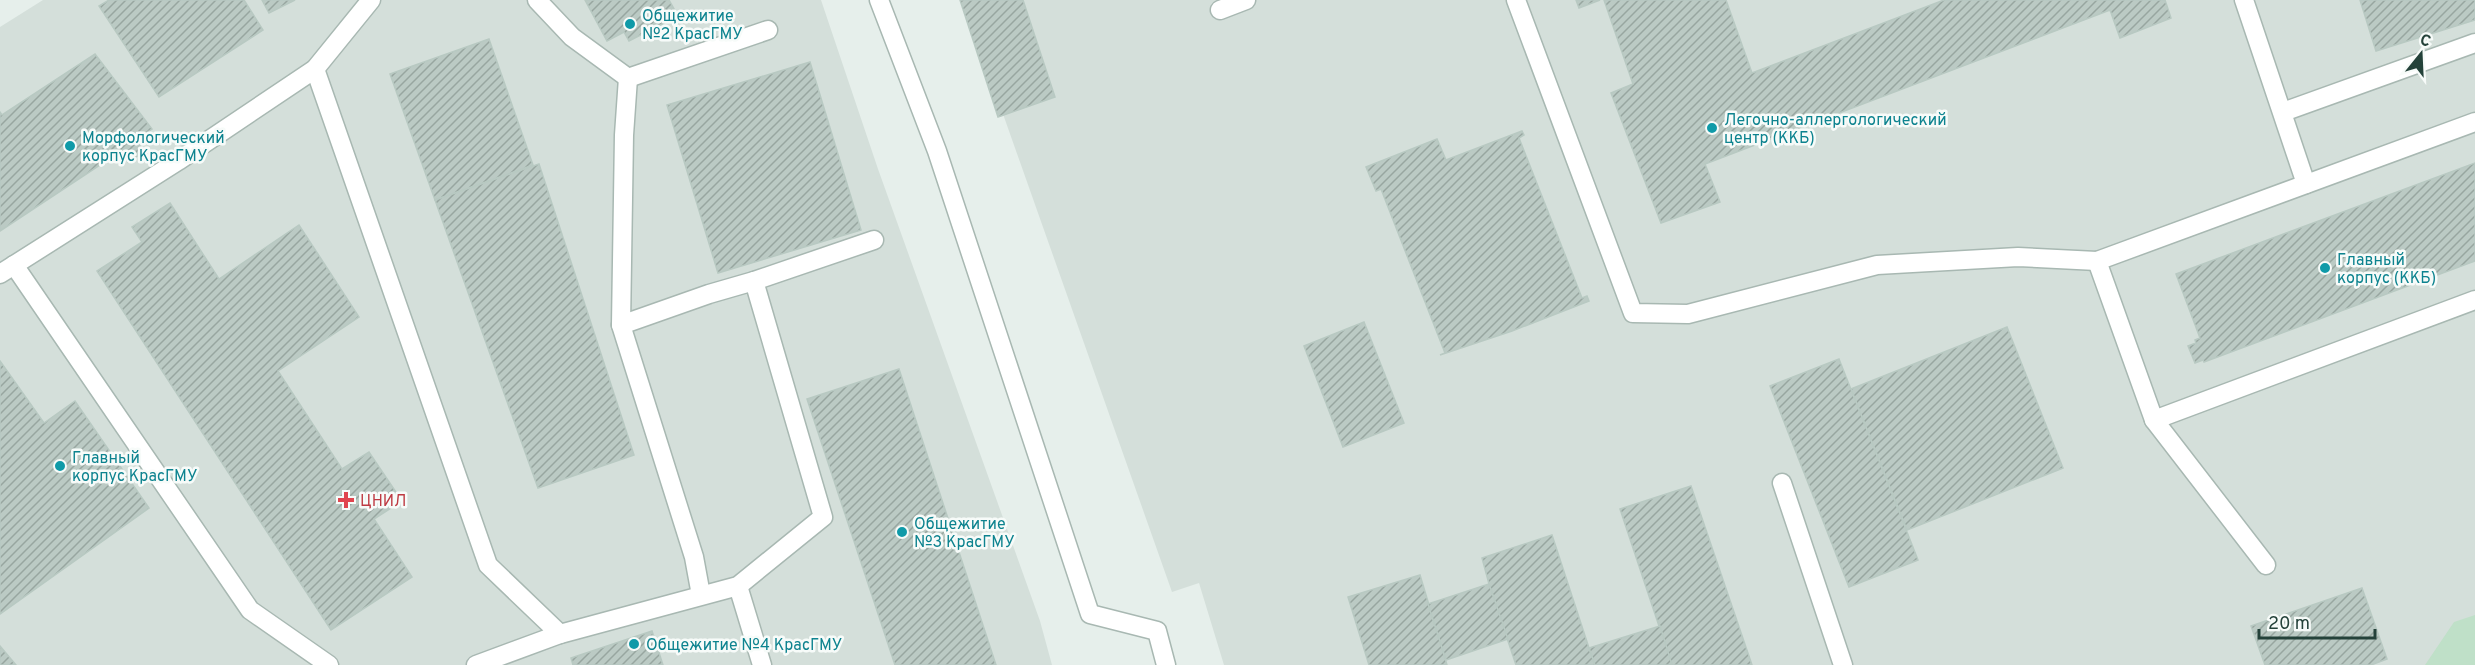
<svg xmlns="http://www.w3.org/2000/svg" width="2475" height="665" font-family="Overpass,sans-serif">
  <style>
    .built { fill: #d4dfda }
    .green { fill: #bfe0c8 }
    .building { fill: url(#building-hatch); stroke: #b8c9c2; stroke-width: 1.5 }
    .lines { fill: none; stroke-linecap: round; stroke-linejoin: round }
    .service-casing { stroke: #a8b8b2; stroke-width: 21 }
    .service { stroke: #fff; stroke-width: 18 }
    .culture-dot { fill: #0f9aa8; stroke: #f7fbf9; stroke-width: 2 }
    .health-dot { fill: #e0444e; stroke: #f7fbf9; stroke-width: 2 }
    .labels { text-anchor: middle; stroke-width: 5; stroke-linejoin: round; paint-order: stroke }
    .culture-label { font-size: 16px; fill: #0d838f; stroke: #f7fbf9; text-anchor: start }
    .health-label { font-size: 16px; fill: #be3a42; stroke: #f7fbf9; text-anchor: start }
  </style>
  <defs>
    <pattern id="building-hatch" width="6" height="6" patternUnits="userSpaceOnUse" patternTransform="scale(1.5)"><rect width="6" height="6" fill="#bbcac4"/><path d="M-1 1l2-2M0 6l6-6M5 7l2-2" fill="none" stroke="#98a6a0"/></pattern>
  </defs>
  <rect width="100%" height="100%" fill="#e6efeb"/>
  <!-- built -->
  <g class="built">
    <polygon points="43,0 821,0 878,169 1040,621 1052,665 0,665 0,27"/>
    <polygon points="1023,0 2475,0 2475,665 1224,665 1199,583 1172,592 1003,114 1055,97"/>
  </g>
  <!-- green -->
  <polygon class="green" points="2475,615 2475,665 2425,665 2454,622"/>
  <!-- building -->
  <g class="building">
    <polygon points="109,0 244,0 263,30 159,97 99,6"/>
    <polygon points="262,0 295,0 269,13"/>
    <polygon points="585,0 669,0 678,16 629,41 624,32 607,41"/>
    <polygon points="960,0 1023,0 1055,97 998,117"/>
    <polygon points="1576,0 1600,0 1579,8"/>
    <polygon points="1604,0 1726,0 1752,73 1944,0 2165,0 2171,18 2120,38 2110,10 1705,164 1720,202 1661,223 1611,93 1633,84"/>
    <polygon points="2360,0 2475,0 2475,20 2376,51"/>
    <polygon points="489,39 533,165 435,200 390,74"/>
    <polygon points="95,54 152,129 136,140 144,152 128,162 121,151 0,231 0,112 2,115"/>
    <polygon points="810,62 861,230 718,273 667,105"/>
    <polygon points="1522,131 1524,135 1519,138 1582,298 1587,296 1589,301 1512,331 1440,355 1445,353 1381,189 1376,191 1366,167 1437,139 1446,160"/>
    <polygon points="2475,163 2475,261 2204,362 2203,360 2195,363 2188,346 2196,343 2195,340 2200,338 2176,274"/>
    <polygon points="539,164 634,455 538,488 435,200"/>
    <polygon points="170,203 219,279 299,225 359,317 278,371 342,469 369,452 402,501 374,519 412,577 331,630 97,271 142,242 132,227"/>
    <polygon points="1364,322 1404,423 1343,447 1304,346"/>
    <polygon points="2007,327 2063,468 1907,530 1851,389"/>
    <polygon points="1839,359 1918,560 1849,587 1770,386"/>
    <polygon points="0,361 44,423 75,401 149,508 0,614"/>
    <polygon points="899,369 996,665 895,665 807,399"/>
    <polygon points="1691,486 1752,665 1672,665 1620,509"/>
    <polygon points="1552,535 1589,648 1595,665 1516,665 1489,584 1482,558"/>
    <polygon points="1420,575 1447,665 1369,665 1348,597"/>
    <polygon points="1489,584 1508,639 1446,660 1428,604"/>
    <polygon points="2362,588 2387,659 2371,665 2265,665 2251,626"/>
    <polygon points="1660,626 1672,665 1595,665 1589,648"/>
    <polygon points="652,631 663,665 573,665 571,658"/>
    <polygon points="0,646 16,665 0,665"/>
  </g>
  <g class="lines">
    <defs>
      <g id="service">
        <polyline points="537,0 572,37 628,78 768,30"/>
        <polyline points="879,0 937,151 1090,614 1157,631 1166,665"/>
        <polyline points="1516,0 1633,313 1688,314 1877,265 2018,257 2097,261"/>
        <polyline points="2244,0 2306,184"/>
        <polyline points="1220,10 1246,0"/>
        <polyline points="315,69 488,565 560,634 476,665"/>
        <polyline points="628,78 624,135 621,325 694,557 701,595"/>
        <polyline points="2283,112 2475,43"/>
        <polyline points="14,265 250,610 329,665"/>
        <polyline points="0,274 178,161 315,69 371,0"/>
        <polyline points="621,325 709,294 754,281"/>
        <polyline points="2154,420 2475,300"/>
        <polyline points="1782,483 1843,665"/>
        <polyline points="2266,565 2154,420 2097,261 2475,122"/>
        <polyline points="738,586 762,665"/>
        <polyline points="560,634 738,586 823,517 754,281 874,240"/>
      </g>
    </defs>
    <!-- service casing -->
    <use href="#service" class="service-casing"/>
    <!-- service -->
    <use href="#service" class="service"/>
  </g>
  <!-- markers -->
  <g class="culture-dot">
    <circle cx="630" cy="24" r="6"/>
    <circle cx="1712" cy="128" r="6"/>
    <circle cx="70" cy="146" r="6"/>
    <circle cx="2325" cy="268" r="6"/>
    <circle cx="60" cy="466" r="6"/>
    <circle cx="902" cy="532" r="6"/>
    <circle cx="634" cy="644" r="6"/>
  </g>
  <path class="health-dot" d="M343 491h6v6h6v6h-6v6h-6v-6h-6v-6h6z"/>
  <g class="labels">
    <!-- culture labels -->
    <g class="culture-label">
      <text x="642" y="21">Общежитие<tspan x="642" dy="18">№2 КрасГМУ</tspan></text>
      <text x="1724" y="125">Легочно-аллергологический<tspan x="1724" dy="18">центр (ККБ)</tspan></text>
      <text x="82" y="143">Морфологический<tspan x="82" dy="18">корпус КрасГМУ</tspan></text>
      <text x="2337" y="265">Главный<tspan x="2337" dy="18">корпус (ККБ)</tspan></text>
      <text x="72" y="463">Главный<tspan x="72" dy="18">корпус КрасГМУ</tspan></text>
      <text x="914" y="529">Общежитие<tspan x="914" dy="18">№3 КрасГМУ</tspan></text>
      <text x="646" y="650">Общежитие №4 КрасГМУ</text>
    </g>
    <!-- health labels -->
    <g class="health-label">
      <text x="360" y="506">ЦНИЛ</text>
    </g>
  </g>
  <!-- north arrow -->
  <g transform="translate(2421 54) rotate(18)" stroke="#f7fbf9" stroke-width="4.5" paint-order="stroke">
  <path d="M0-4.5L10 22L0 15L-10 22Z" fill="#24423a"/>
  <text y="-9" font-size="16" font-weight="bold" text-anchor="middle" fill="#24423a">С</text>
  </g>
  <!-- scale -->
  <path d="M2259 629v9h116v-9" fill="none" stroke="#24423a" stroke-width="3"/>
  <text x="2268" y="629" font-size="18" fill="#24423a" stroke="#f7fbf9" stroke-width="4.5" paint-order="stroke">20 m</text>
</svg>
